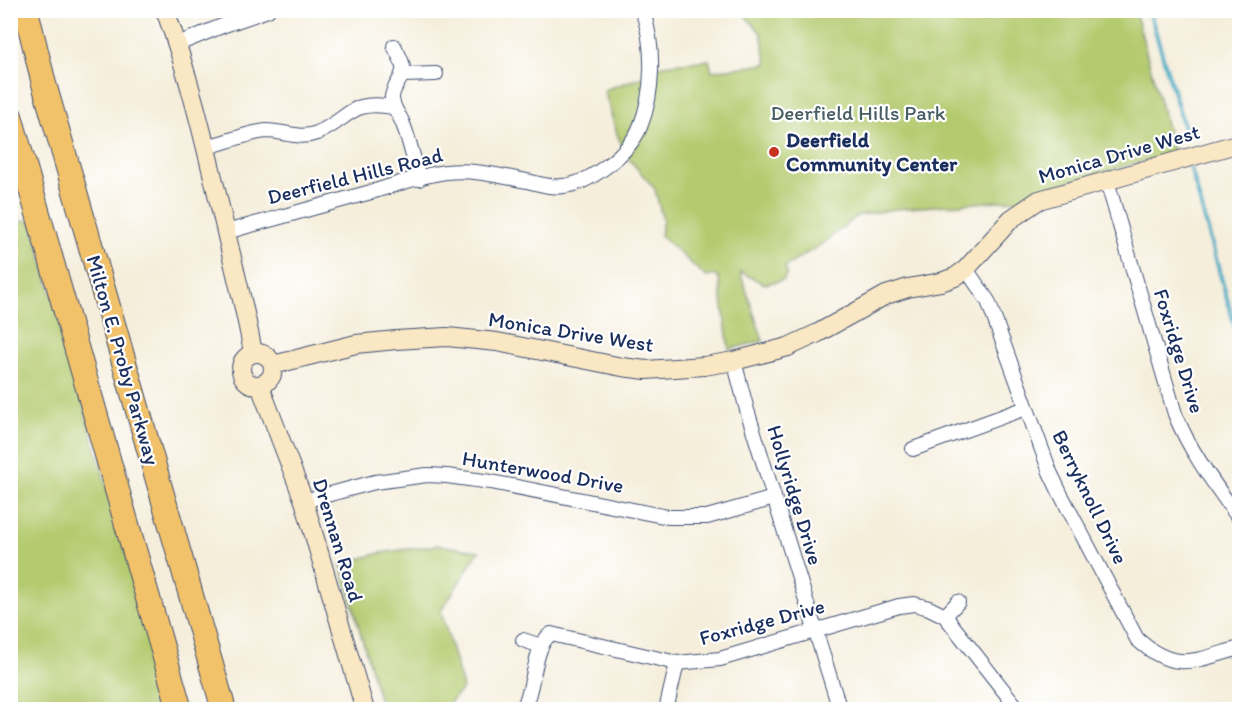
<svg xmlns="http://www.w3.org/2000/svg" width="1250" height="720" font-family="Itim,sans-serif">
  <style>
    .green { fill: #b4ca6e; stroke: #687c66; stroke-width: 1.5 }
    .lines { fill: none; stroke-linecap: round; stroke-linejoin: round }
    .stream { stroke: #46abc5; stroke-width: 4 }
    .street-casing { stroke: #3c4c71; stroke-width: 16 }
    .secondary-casing { stroke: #3c4c71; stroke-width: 20 }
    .highway-casing { stroke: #3c4c71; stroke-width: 26 }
    .street { stroke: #fff; stroke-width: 14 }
    .secondary { stroke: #fae7c3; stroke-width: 18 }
    .highway { stroke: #f2c26a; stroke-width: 24 }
    .poi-dot { fill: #c8321e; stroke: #fff; stroke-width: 2 }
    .labels { text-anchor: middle; stroke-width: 4.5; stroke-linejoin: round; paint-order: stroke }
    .park-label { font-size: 21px; fill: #495e63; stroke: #fff }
    .poi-label { font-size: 21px; font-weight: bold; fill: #1b2f5e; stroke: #fff; text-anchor: start }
    .street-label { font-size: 21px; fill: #1b2f5e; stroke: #fff }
  </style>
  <rect width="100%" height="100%" fill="#fff"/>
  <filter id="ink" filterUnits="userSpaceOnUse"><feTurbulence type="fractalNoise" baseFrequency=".0167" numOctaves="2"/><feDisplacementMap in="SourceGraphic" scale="12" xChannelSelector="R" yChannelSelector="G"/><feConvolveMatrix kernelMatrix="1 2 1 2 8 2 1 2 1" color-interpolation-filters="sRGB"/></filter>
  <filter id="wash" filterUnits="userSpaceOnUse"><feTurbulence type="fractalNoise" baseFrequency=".008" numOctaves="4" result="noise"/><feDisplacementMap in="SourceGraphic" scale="24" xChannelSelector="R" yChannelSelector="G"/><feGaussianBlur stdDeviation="1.35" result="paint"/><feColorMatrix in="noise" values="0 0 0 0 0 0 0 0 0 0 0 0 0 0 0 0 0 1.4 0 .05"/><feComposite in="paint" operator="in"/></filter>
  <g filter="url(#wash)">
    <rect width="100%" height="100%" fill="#f5eedb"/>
    <!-- green -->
    <g class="green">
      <polygon points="741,11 1135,11 1174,153 1039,190 1019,202 1014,200 895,209 857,216 825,242 785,267 787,274 783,280 765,284 740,272 763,341 729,349 719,278 716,275 706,277 660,235 663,221 655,189 628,158 617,134 604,90 640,78 663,65 709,60 712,71 767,64 761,33"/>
      <polygon points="31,220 170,709 11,710 10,223"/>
      <polygon points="438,545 479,551 441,611 463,688 444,709 382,709 341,564 380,553"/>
    </g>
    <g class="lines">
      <!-- stream -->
      <g class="stream">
        <polyline points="1149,10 1184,127"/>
        <polyline points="1191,169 1240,346"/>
      </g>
    </g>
  </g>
  <g filter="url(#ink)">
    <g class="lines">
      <defs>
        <g id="street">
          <polyline points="178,44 222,26 268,10"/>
          <path d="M394 46C397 52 403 61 403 68 404 79 392 86 392 98 392 108 400 115 403 124 410 142 414 160 419 179"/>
          <polyline points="402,75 436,74"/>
          <path d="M207 147C223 143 251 132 266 131 285 131 298 140 317 133 350 119 349 99 393 107"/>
          <path d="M1107 181 1175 414C1190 452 1216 486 1240 520"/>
          <path d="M226 232C274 219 323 205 371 192 395 185 421 175 446 172 473 169 501 176 527 181 539 184 551 188 563 186 590 184 630 152 640 127 654 93 655 45 642 10"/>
          <path d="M966 269 988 301 1050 472 1060 493 1137 639C1175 674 1196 660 1240 648"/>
          <polyline points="734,361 747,410 840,710"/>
          <polyline points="913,449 1026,408"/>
          <polyline points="304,501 375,482 427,475 447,476 491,482 668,517 707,517 774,498"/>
          <polyline points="945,616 958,602"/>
          <polyline points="523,640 541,646"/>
          <path d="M522 710C535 690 533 645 551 634L677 663 720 659 899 606 914 604 929 608 945 616 1019 710"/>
          <polyline points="666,710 677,663"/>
        </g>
        <g id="secondary">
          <path d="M165 10C192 83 208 157 226 232 235 272 246 312 253 353"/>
          <circle cx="257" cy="369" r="16"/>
          <polyline points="273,365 356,344 396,340 447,337 497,342 622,367 646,370 704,366 734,361 788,347 818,333 886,295 908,288 941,282 955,277 966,269 1011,219 1039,200 1240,143"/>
          <polyline points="260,386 304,501 365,710"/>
        </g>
        <g id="highway">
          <polyline points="26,10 44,84 224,710"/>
          <polyline points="10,116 180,710"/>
        </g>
      </defs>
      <!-- street casing -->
      <use href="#street" class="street-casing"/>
      <!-- secondary casing -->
      <use href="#secondary" class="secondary-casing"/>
      <!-- highway casing -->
      <use href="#highway" class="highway-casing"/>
      <!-- street -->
      <use href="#street" class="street"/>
      <!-- secondary -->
      <use href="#secondary" class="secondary"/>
      <!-- highway -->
      <use href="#highway" class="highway"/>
    </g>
  </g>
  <!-- markers -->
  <circle class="poi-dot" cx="774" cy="152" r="6"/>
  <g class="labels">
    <!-- park labels -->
    <g class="park-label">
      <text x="858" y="120">Deerfield Hills Park</text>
    </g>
    <!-- poi labels -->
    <g class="poi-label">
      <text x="786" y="147">Deerfield<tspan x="786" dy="24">Community Center</tspan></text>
    </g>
    <!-- street labels -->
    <g class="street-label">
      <text transform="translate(1119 154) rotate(-16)" y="7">Monica Drive West</text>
      <text transform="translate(355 176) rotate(-14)" y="7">Deerfield Hills Road</text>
      <text transform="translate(571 332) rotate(9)" y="7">Monica Drive West</text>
      <text transform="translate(1179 351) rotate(73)" y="7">Foxridge Drive</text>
      <text transform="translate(123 360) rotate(74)" y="7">Milton E. Proby Parkway</text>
      <text transform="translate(543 472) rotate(10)" y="7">Hunterwood Drive</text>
      <text transform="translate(795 495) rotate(73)" y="7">Hollyridge Drive</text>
      <text transform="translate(1090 497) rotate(64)" y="7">Berryknoll Drive</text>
      <text transform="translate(338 540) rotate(73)" y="7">Drennan Road</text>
      <text transform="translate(762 622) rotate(-15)" y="7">Foxridge Drive</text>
    </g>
  </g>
  <!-- margin -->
  <rect width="1250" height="720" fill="none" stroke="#fff" stroke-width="36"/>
</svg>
